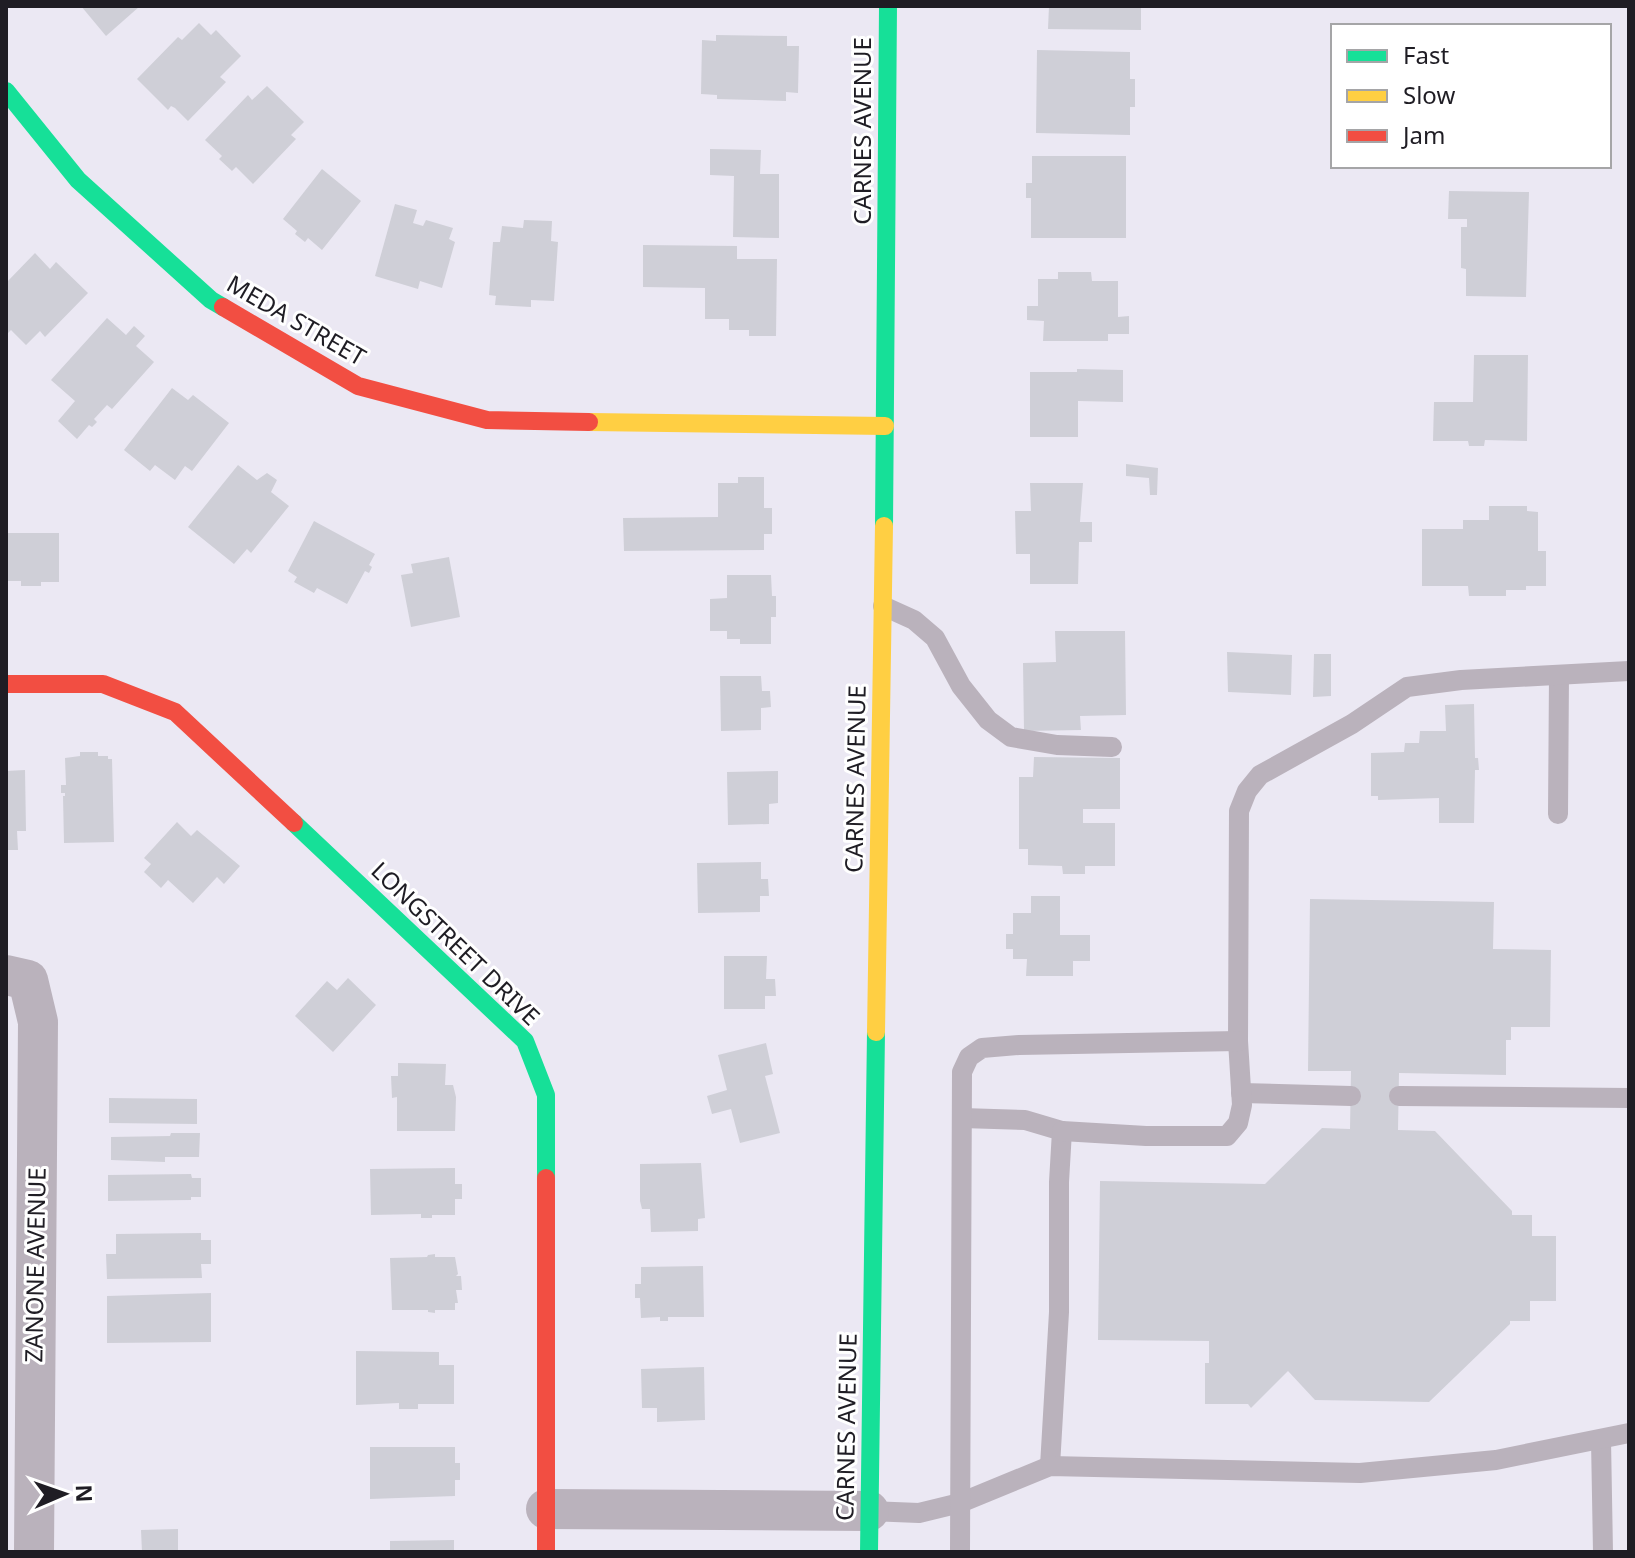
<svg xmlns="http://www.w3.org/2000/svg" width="1635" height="1558" font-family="'Noto Sans',sans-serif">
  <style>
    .building { fill: #cfcfd7 }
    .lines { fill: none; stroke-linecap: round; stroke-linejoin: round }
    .lane { stroke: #bab2bc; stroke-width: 20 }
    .street { stroke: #bab2bc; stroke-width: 40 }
    .fast { stroke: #16e098; stroke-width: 18 }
    .slow { stroke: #ffcf43; stroke-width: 18 }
    .jam { stroke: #f24e42; stroke-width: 18 }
    .labels { text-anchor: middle; stroke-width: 6; stroke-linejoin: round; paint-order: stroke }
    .street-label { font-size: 24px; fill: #1f1d24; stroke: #fff }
  </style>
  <rect width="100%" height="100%" fill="#ebe8f3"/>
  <!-- building -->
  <g class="building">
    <polygon points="81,6 140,6 106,36"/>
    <polygon points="1049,6 1141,6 1141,30 1048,29"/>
    <polygon points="199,23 211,35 216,30 241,56 220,77 226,82 188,121 175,108 171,106 168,110 137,79 178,37 182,40"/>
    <polygon points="716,35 787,36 787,46 799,46 798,93 786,92 786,101 717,99 717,95 701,94 702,40 716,41"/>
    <polygon points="1037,50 1130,52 1130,79 1135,79 1135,107 1130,107 1130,135 1036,133"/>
    <polygon points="267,86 304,122 291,135 296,139 253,184 236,167 232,171 219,159 222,156 205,140 248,95 252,100"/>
    <polygon points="710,149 761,150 760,174 779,174 779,238 733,237 734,176 710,175"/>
    <polygon points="1032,156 1126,156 1126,238 1031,238 1031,198 1026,198 1026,183 1032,183"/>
    <polygon points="322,169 361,201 322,250 308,238 305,242 295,234 297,231 283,219"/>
    <polygon points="1449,191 1529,192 1526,297 1466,296 1466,269 1461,268 1461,227 1467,227 1467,219 1448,219"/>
    <polygon points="395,204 417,210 413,223 423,226 426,220 453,228 449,239 455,242 442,288 420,281 418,289 375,276"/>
    <polygon points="524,220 552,221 551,241 558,242 554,301 531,300 531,307 495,305 496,296 489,295 493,242 500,242 502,226 523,228"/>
    <polygon points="643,245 737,246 737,259 777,259 776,336 749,336 749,330 729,330 729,319 705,319 705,288 643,287"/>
    <polygon points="35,253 50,269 56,262 88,293 45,337 40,331 26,345 11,330 6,335 6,283"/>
    <polygon points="1058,272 1091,272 1092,281 1118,281 1118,317 1129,316 1129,334 1108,334 1108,341 1043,341 1044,321 1027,320 1027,306 1038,306 1038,279 1058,279"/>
    <polygon points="107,318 126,335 134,326 145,336 136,346 154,362 112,409 107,405 94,419 97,422 92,427 89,425 77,439 58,421 75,401 51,380"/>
    <polygon points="1474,355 1528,355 1527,441 1485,440 1484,446 1469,446 1468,441 1433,441 1434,402 1473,402"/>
    <polygon points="1077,369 1123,370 1123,402 1078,401 1078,437 1030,437 1030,372 1077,372"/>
    <polygon points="172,388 188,400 193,395 229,423 192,471 185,466 175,480 155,465 150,471 124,450"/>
    <polygon points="1126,464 1158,468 1157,495 1150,495 1149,478 1126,476"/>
    <polygon points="238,465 257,480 267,473 277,480 271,492 289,506 251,553 247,549 234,564 188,527"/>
    <polygon points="738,477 764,477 764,508 772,508 772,534 764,534 764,550 624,551 623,518 718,517 718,483 738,483"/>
    <polygon points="1030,483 1083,483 1080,522 1092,522 1092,542 1079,542 1078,584 1030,584 1030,554 1016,554 1015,511 1031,511"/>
    <polygon points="1489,506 1527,506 1527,511 1538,512 1538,551 1546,551 1546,586 1526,586 1526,590 1506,590 1506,596 1469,596 1468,586 1422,586 1422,529 1463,529 1463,520 1489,520"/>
    <polygon points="314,521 375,554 369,565 372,567 369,573 365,571 347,604 317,588 314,593 294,582 297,577 288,571"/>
    <polygon points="6,533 59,533 59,582 41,582 41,586 21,586 21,581 6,581"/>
    <polygon points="449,557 460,617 411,627 401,575 413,573 411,564"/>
    <polygon points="727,575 771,575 772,596 776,596 776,617 771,617 771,644 740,644 740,639 727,639 727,631 710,631 710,599 727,598"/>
    <polygon points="1055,631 1125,631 1126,715 1080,716 1081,730 1024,731 1023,663 1056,662"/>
    <polygon points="1227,652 1292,655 1291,695 1228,692"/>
    <polygon points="1314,654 1331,654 1331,696 1313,697"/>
    <polygon points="720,676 761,676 762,691 770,691 771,707 761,708 761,730 721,731"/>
    <polygon points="1474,704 1475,758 1478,758 1479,770 1475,770 1474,823 1439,823 1439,798 1378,800 1378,796 1371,796 1371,753 1404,752 1405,743 1419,743 1420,731 1446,731 1445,705"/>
    <polygon points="80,752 98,752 98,756 108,756 108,759 112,759 114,842 64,843 63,796 65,796 65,793 61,793 61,785 66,785 65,758 80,756"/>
    <polygon points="1034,757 1120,758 1120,809 1083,809 1083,823 1115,823 1115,866 1085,866 1085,874 1063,874 1062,866 1028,865 1028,849 1019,849 1019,777 1033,777"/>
    <polygon points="25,770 26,831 17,831 18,850 6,850 6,771"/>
    <polygon points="778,771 778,803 769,804 769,824 728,825 727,772"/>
    <polygon points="177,822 191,836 197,830 240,866 224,884 217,877 193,903 168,880 161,888 144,872 151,864 144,858"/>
    <polygon points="761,862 761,879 768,879 769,896 760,896 760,912 698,913 697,863"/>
    <polygon points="1031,896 1060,896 1060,935 1090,935 1090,961 1073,961 1073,976 1026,976 1027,959 1013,959 1013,949 1006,949 1006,934 1013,934 1013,913 1031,913"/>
    <polygon points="1310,899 1494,902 1493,949 1551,950 1550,1027 1511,1027 1511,1040 1506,1040 1506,1075 1399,1073 1398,1130 1435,1131 1512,1211 1512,1215 1532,1215 1532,1236 1556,1236 1556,1301 1530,1301 1530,1321 1510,1321 1510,1324 1429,1402 1315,1400 1288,1371 1251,1408 1248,1404 1205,1404 1205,1363 1209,1363 1209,1341 1098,1340 1100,1181 1265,1184 1322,1128 1350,1129 1351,1071 1308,1071"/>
    <polygon points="724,956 767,956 766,979 775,979 776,996 765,996 765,1009 724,1009"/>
    <polygon points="348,978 376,1005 333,1052 295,1016 327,981 337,990"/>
    <polygon points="766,1043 773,1074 765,1076 780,1133 740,1143 731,1109 712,1114 707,1096 727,1090 718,1055"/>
    <polygon points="398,1063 446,1064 445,1085 453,1085 456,1097 455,1131 397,1131 397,1097 392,1098 391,1076 398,1076"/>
    <polygon points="109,1098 197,1099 197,1124 109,1123"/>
    <polygon points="171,1133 200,1133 199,1157 165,1157 165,1162 111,1160 111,1137 170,1136"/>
    <polygon points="701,1163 705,1218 698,1219 698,1231 651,1232 650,1209 642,1209 640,1201 640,1164"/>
    <polygon points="455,1168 455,1184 462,1184 462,1199 455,1199 455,1215 432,1215 432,1218 421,1218 421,1214 371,1215 370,1169"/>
    <polygon points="191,1174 192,1178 201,1178 201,1197 191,1197 191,1200 108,1201 108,1175"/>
    <polygon points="201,1233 201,1240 211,1240 211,1264 201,1264 202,1278 107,1279 106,1254 116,1254 116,1234"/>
    <polygon points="435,1254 435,1257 455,1257 458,1274 456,1276 461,1276 462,1290 456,1290 458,1303 455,1303 455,1310 435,1310 435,1313 428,1312 428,1310 392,1310 390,1258 427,1257 428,1255"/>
    <polygon points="703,1266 704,1317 668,1317 668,1321 660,1321 660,1317 641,1318 640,1298 635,1298 635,1284 641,1284 641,1267"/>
    <polygon points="211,1293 211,1342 107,1343 107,1296"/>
    <polygon points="356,1351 439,1352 439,1365 454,1365 454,1404 418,1404 418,1409 399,1409 399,1403 356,1405"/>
    <polygon points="704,1367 705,1420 657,1422 657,1408 642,1408 641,1369"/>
    <polygon points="370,1447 455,1447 455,1463 460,1463 460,1480 455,1480 455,1496 370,1499"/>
    <polygon points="178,1529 178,1552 142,1552 141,1530"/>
    <polygon points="454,1540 454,1552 390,1552 390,1541"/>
  </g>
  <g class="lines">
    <!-- lane -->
    <g class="lane">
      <polyline points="883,606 914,620 935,638 961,686 988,720 1011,737 1057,745 1112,747"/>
      <polyline points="1558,814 1559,675"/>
      <polyline points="1241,1093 1351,1096"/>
      <polyline points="1399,1096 1629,1098"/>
      <polyline points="962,1118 1025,1120 1062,1131 1059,1182 1059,1312 1050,1466"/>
      <polyline points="1062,1131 1146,1136 1227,1136 1238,1123 1242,1105 1238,1041 1239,811 1247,791 1260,775 1352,724 1407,687 1461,680 1629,671"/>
      <polyline points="1601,1440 1603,1552"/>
      <polyline points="869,1511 919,1513 960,1503 1050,1466 1360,1473 1496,1460 1629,1433"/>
      <polyline points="960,1552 962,1072 969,1057 982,1048 1019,1045 1238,1041"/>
    </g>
    <!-- street -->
    <g class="street">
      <polyline points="6,975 28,980 38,1022 34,1552"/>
      <polyline points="546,1509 869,1511"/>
    </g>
    <!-- fast -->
    <g class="fast">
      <polyline points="6,91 78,180 211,300 223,307"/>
      <polyline points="884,526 888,6"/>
      <polyline points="294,823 525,1041 546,1095 546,1178"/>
      <polyline points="869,1552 876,1032"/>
    </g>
    <!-- slow -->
    <g class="slow">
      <polyline points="589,422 885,426"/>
      <polyline points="876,1032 884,526"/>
    </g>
    <!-- jam -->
    <g class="jam">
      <polyline points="223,307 358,386 487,420 589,422"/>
      <polyline points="6,684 103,684 175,712 294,823"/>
      <polyline points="546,1178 546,1552"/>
    </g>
  </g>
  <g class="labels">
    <!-- street labels -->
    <g class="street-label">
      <text transform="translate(863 131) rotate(-90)" y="8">CARNES AVENUE</text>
      <text transform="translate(296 321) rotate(30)" y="8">MEDA STREET</text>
      <text transform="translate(856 779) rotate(-89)" y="8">CARNES AVENUE</text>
      <text transform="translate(455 944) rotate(44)" y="8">LONGSTREET DRIVE</text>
      <text transform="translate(36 1265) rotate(-89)" y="8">ZANONE AVENUE</text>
      <text transform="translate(847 1427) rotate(-89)" y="8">CARNES AVENUE</text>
    </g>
  </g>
  <!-- border -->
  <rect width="1635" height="1558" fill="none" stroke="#1f1d24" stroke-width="16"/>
  <!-- legend -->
  <rect x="1331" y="24" width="280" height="144" fill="#ffffff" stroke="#a5a5a7" stroke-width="2"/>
  <rect x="1347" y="50" width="40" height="12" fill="#16e098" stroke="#a5a5a7" stroke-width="2"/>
  <text x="1403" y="64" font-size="24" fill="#1f1d24">Fast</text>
  <rect x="1347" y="90" width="40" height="12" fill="#ffcf43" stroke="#a5a5a7" stroke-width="2"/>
  <text x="1403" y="104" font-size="24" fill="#1f1d24">Slow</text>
  <rect x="1347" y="130" width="40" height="12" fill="#f24e42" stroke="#a5a5a7" stroke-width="2"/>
  <text x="1403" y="144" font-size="24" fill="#1f1d24">Jam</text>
  <!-- north arrow -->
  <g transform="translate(64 1494) rotate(88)" stroke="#ffffff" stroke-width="6" paint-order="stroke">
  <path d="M0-6L14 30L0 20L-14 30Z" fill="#1f1d24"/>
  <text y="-12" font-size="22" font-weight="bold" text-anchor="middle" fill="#1f1d24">N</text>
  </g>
</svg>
